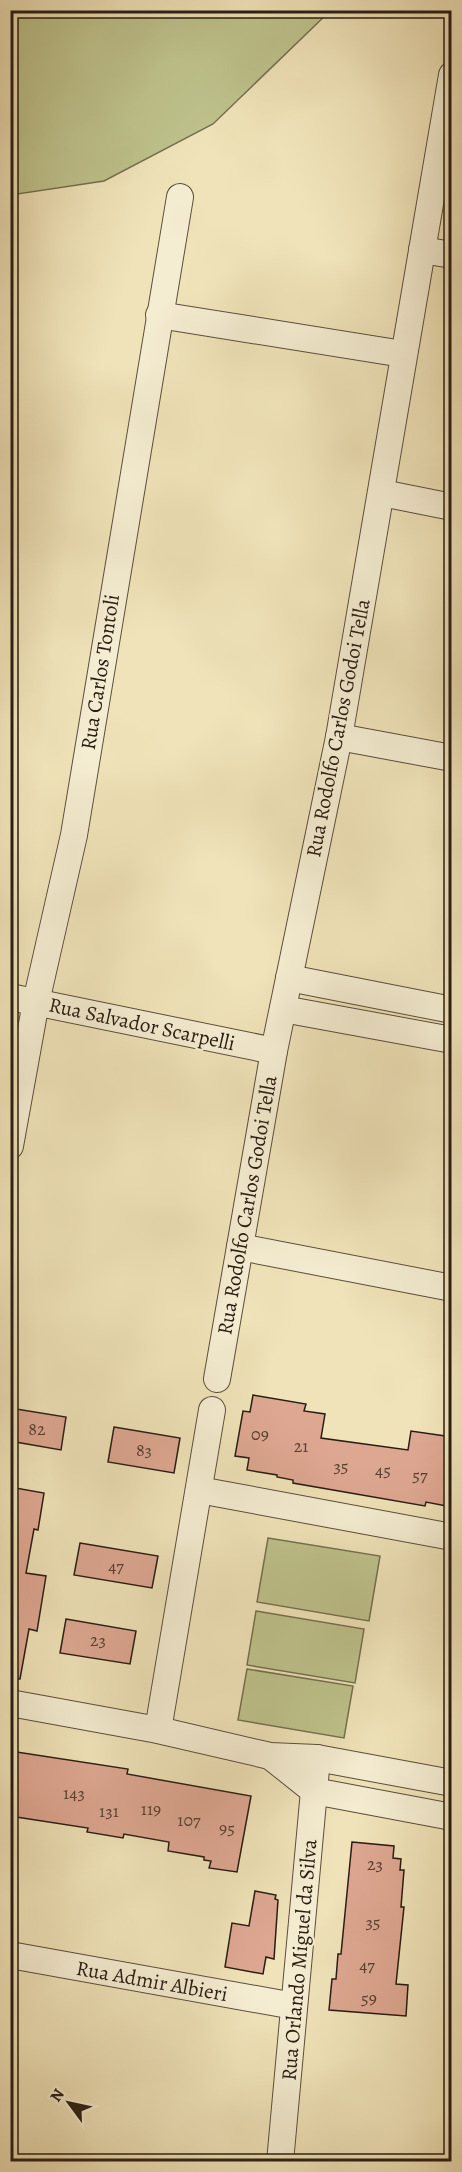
<svg xmlns="http://www.w3.org/2000/svg" width="462" height="2172" viewBox="0 0 462 2172" font-family="Alegreya,serif">
	<rect width="100%" height="100%" fill="#f0e3b9"/>
	<filter id="stains"><feTurbulence type="fractalNoise" baseFrequency=".00333" numOctaves="4"/><feColorMatrix values="0 0 0 0 .2 0 0 0 0 .09 0 0 0 0 .02 0 0 0 .5 -.17"/></filter>
	<radialGradient id="worn" r=".72"><stop offset=".6" stop-color="#630" stop-opacity="0"/><stop offset="1" stop-color="#630" stop-opacity=".3"/></radialGradient>
	<g fill="#bec28c" stroke="#747050" stroke-width="1.5">
		<polygon points="11,10 330,10 330,11 213,124 104,181 11,195"/>
		<polygon points="268,1538 380,1556 369,1621 257,1602"/>
		<polygon points="256,1611 364,1629 355,1683 247,1665"/>
		<polygon points="247,1669 353,1686 344,1738 238,1720"/>
	</g>
	<g fill="#dea792" stroke="#291d13" stroke-width="1.5">
		<polygon points="253,1395 306,1404 304,1411 325,1414 321,1438 408,1450 411,1431 452,1437 452,1507 426,1502 425,1506 293,1483 293,1480 277,1477 277,1475 247,1470 249,1458 235,1456 243,1411 250,1412"/>
		<polygon points="10,1408 66,1417 61,1450 10,1441"/>
		<polygon points="114,1427 180,1438 174,1473 108,1462"/>
		<polygon points="10,1487 44,1493 38,1530 34,1529 26,1573 46,1576 37,1631 29,1629 20,1679 10,1678"/>
		<polygon points="80,1543 158,1556 152,1588 74,1575"/>
		<polygon points="66,1619 136,1631 130,1664 60,1653"/>
		<polygon points="10,1751 128,1769 127,1774 251,1796 237,1872 209,1868 211,1861 204,1860 204,1857 168,1851 169,1842 124,1834 123,1838 87,1832 88,1828 10,1816"/>
		<polygon points="352,1842 394,1846 393,1858 401,1859 400,1870 404,1870 401,1907 404,1907 396,1984 408,1985 406,2016 329,2010 332,1979 336,1979 338,1954 341,1954"/>
		<polygon points="255,1891 276,1895 275,1899 278,1900 274,1959 266,1957 263,1974 225,1967 232,1923 249,1926"/>
	</g>
	<g fill="none" stroke-linecap="round" stroke-linejoin="round">
		<g stroke="#5b4e3c" stroke-width="28">
			<g id="street">
				<polyline points="422,250 452,255"/>
				<polyline points="159,315 403,354"/>
				<polyline points="382,493 452,507"/>
				<polyline points="339,737 452,758"/>
				<polyline points="289,978 452,1010"/>
				<polyline points="10,997 274,1051"/>
				<polyline points="283,1009 452,1040"/>
				<polyline points="10,1146 36,1002 74,835 180,197"/>
				<polyline points="240,1247 452,1288"/>
				<polyline points="217,1379 274,1051 339,737 452,75"/>
				<polyline points="199,1490 452,1537"/>
				<polyline points="10,1703 158,1730 270,1756 317,1758 452,1783"/>
				<polyline points="158,1730 212,1410"/>
				<polyline points="270,1756 314,1791 452,1817"/>
				<polyline points="10,1955 294,2006"/>
				<polyline points="280,2162 317,1758"/>
			</g>
		</g>
		<use href="#street" stroke="#f5edd2" stroke-width="26"/>
	</g>
	<g text-anchor="middle" dominant-baseline="central" stroke-width="4.5" stroke-linejoin="round" paint-order="stroke">
		<g font-size="18" fill="#564033">
			<text x="37" y="1429">82</text>
			<text x="260" y="1434">09</text>
			<text x="301" y="1446">21</text>
			<text x="144" y="1450">83</text>
			<text x="341" y="1466">35</text>
			<text x="383" y="1470">45</text>
			<text x="420" y="1475">57</text>
			<text x="116" y="1566">47</text>
			<text x="98" y="1640">23</text>
			<text x="74" y="1793">143</text>
			<text x="151" y="1809">119</text>
			<text x="109" y="1811">131</text>
			<text x="189" y="1820">107</text>
			<text x="227" y="1828">95</text>
			<text x="375" y="1864">23</text>
			<text x="373" y="1922">35</text>
			<text x="367" y="1965">47</text>
			<text x="369" y="1998">59</text>
		</g>
		<g font-size="21" fill="#291d13" stroke="#f5edd2">
			<text transform="translate(100 672) rotate(-81)">Rua Carlos Tontoli</text>
			<text transform="translate(338 728) rotate(-79)">Rua Rodolfo Carlos Godoi Tella</text>
			<text transform="translate(142 1024) rotate(12)">Rua Salvador Scarpelli</text>
			<text transform="translate(247 1205) rotate(-80)">Rua Rodolfo Carlos Godoi Tella</text>
			<text transform="translate(299 1960) rotate(-85)">Rua Orlando Miguel da Silva</text>
			<text transform="translate(152 1981) rotate(10)">Rua Admir Albieri</text>
		</g>
	</g>
	<rect width="462" height="2172" fill="none" stroke="#f0e3b9" stroke-width="36"/>
	<rect x="12" y="12" width="438" height="2148" fill="none" stroke="#291d13" stroke-width="3"/>
	<rect x="18" y="18" width="426" height="2136" fill="none" stroke="#291d13" stroke-width="1.5"/>
	<g transform="translate(69 2103) rotate(303)" stroke="#f5edd2" stroke-width="4.5" paint-order="stroke">
	<path d="M0-4.5L10 22L0 15L-10 22Z" fill="#291d13"/>
	<text y="-9" font-size="16" font-weight="bold" text-anchor="middle" fill="#291d13">N</text>
	</g>
	<rect width="100%" height="100%" filter="url(#stains)"/>
	<rect width="100%" height="100%" fill="url(#worn)"/>
</svg>
